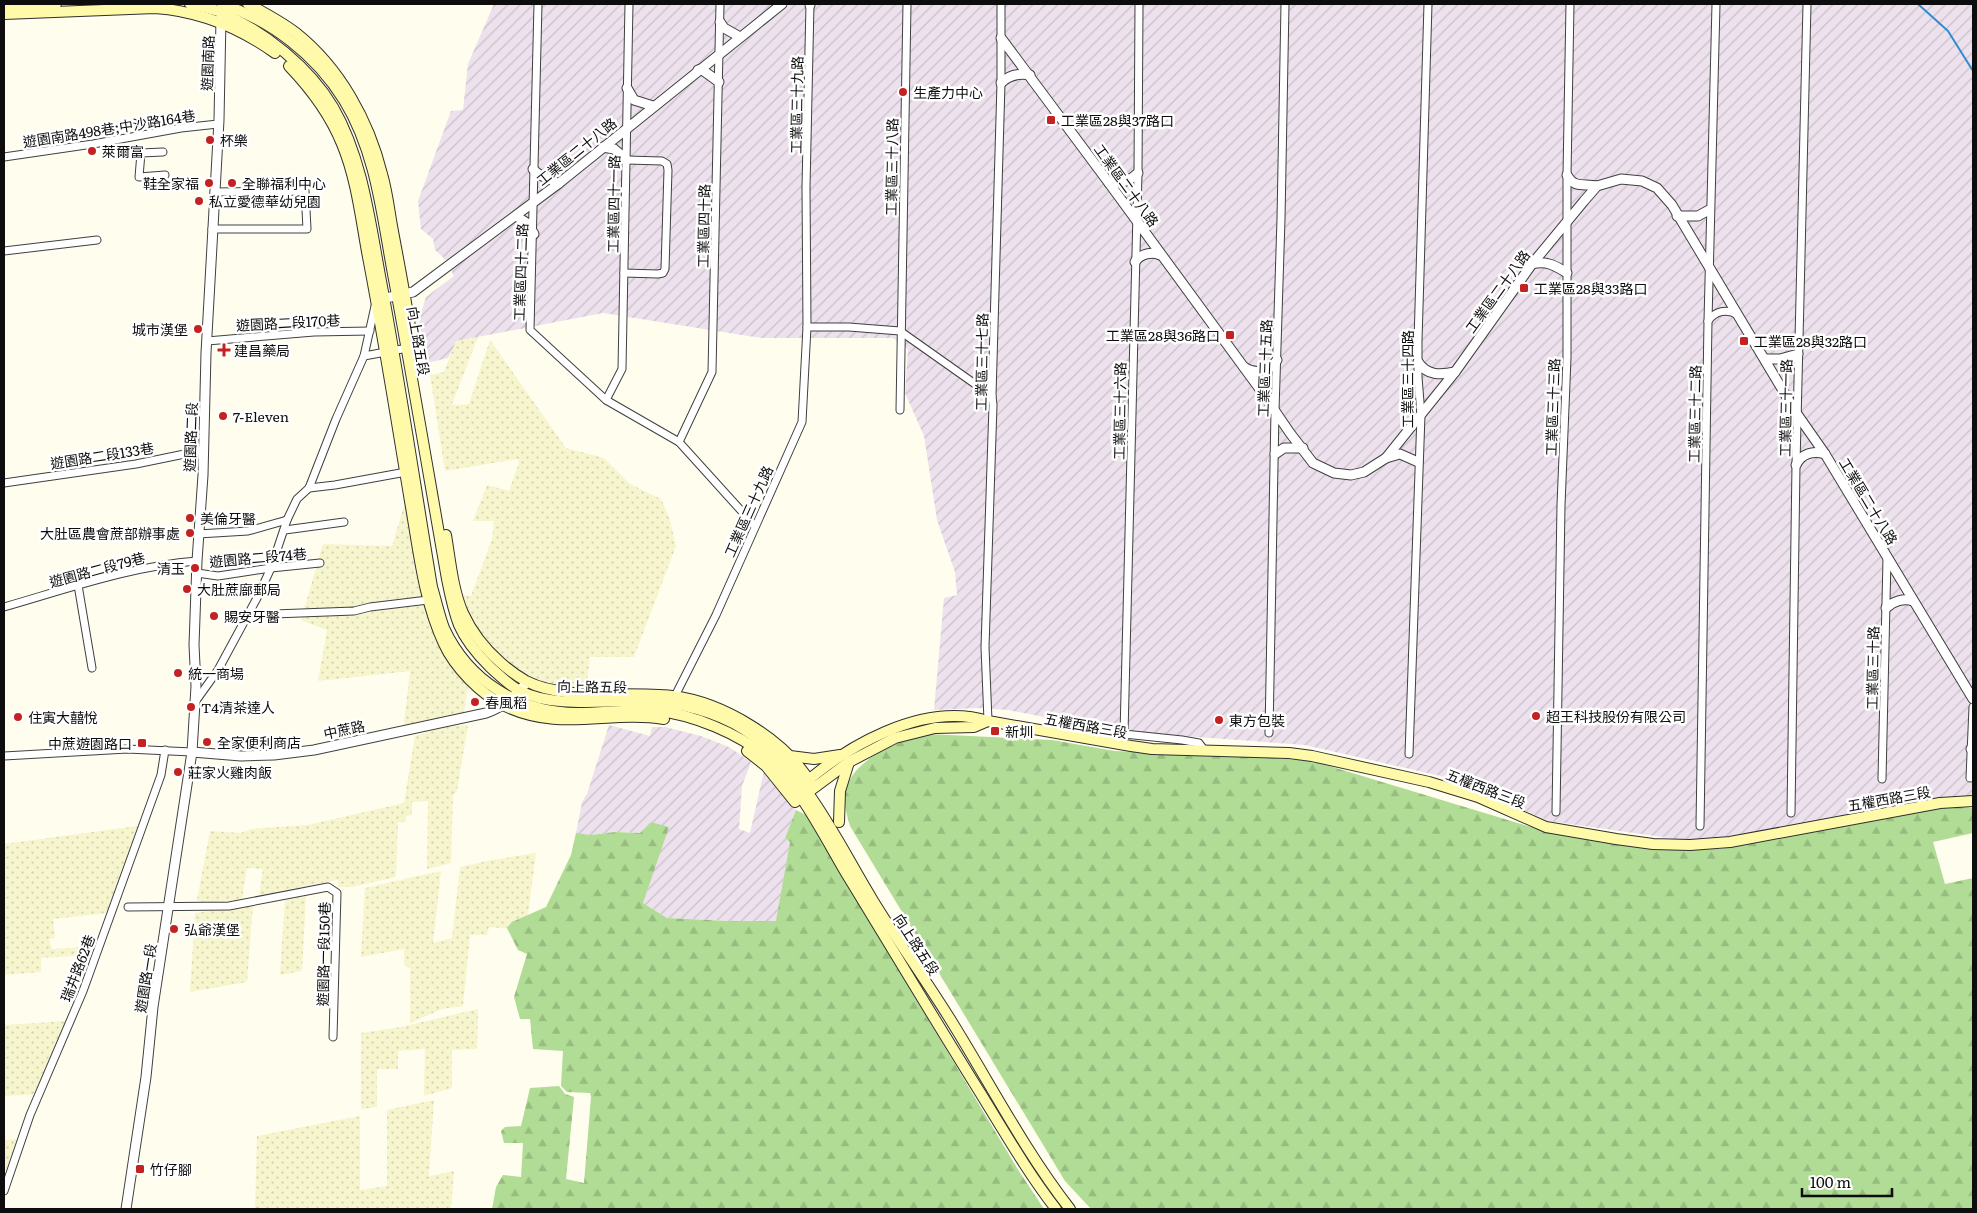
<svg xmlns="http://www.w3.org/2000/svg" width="1977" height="1213" viewBox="0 0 1977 1213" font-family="Literata,'Noto Sans TC',serif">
	<defs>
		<pattern id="industrial-furrows" width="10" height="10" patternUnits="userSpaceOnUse" patternTransform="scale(1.25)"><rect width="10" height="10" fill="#ece1ec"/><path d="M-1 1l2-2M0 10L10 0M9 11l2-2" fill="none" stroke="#c9c0c9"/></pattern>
		<pattern id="farmland-dots" width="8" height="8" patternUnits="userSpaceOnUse" patternTransform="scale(1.25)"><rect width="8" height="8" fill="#f6f5cd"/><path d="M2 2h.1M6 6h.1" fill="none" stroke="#d2d1af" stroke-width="1.8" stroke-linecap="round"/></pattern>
		<pattern id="forest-firs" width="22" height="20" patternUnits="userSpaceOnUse" patternTransform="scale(1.25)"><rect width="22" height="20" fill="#b1dc95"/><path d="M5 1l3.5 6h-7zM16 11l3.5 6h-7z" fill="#97bc7f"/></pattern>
	</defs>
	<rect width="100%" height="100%" fill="#fffdee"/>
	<g fill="url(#industrial-furrows)">
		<polygon points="494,4 1973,4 1973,800 1943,799 1723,837 1690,841 1549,821 1445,777 1305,745 1115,731 1008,710 979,708 934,710 944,598 957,595 955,572 937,520 924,436 905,393 908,349 893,338 761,338 603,313 457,341 448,358 427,363 419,320 426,297 454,276 446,260 435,250 433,239 421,229 418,201 451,111 463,110 468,64"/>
		<polygon points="609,725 650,736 652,727 665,727 701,736 729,747 751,762 742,786 739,829 750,833 764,771 778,786 796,810 785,838 790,842 777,921 728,921 667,918 643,903 668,826 640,833 615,832 591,835 576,833 582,802 587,794"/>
	</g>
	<g fill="url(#farmland-dots)">
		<polygon points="478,337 452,404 458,405 469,404 490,340 566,448 604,458 630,484 661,499 669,517 676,546 634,657 590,657 586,690 552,684 529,677 491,648 472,622 462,595 471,596 492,539 494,521 473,521 487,485 509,491 519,463 518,459 445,471 430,375 444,372 456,341"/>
		<polygon points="405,503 420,584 468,684 464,715 408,728 404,723 410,671 318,681 327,630 301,620 323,544 392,546"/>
		<polygon points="468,725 457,791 453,796 451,863 427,869 428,801 412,802 412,815 406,816 406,822 398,822 396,877 351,887 338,887 338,880 259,895 263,869 247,868 242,899 206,904 197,900 210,831 241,833 251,829 308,825 404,803 415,736 445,727"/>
		<polygon points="145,825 107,913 53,919 55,938 49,939 52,949 87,947 88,955 41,958 41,972 4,975 4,844"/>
		<polygon points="536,853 526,930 489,927 487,935 470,935 463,1006 442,1009 410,1023 410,968 404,965 404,949 361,957 365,888 441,871 433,943 452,938 460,867 492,860"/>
		<polygon points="306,896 302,971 280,975 285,900"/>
		<polygon points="253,905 247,982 190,992 195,913"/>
		<polygon points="478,1009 477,1049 452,1050 452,1088 424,1096 425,1049 398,1051 398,1069 377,1069 377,1107 361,1109 361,1033 401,1027"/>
		<polygon points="67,1021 39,1094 4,1096 4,1025"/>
		<polygon points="434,1100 429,1176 454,1171 451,1209 255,1209 257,1136 360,1116 360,1190 387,1186 387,1110"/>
		<polygon points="17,1139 4,1176 4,1140"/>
	</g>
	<g fill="url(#forest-firs)">
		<path d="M927,734L1052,740L1115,751L1278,758L1316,762L1538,829L1612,844L1688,849H1720L1941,805L1973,808V833L1933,842L1945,884L1973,878V1209H1091L1065,1181L850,826C847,816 844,806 845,795C849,760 898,741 927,734Z"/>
		<polygon points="796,810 806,815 1017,1168 1044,1209 492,1209 496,1187 503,1175 521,1177 523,1143 504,1143 501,1131 505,1127 521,1126 530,1088 559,1086 565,1094 574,1097 566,1179 584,1183 591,1097 590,1093 567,1092 561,1086 563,1051 533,1049 530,1019 520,1019 514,997 527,954 518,950 507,928 512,922 546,907 571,855 576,833 591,835 615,832 640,833 651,822 669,827 643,903 667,918 728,921 776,921 790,842 785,838"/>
	</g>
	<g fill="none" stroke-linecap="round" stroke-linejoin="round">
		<polyline stroke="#358bd2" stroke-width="2" points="1918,4 1948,31 1973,71"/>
		<g stroke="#404040" stroke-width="9">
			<g id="minor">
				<polyline points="538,4 530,330 606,400 679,442 755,526"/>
				<polyline points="810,4 806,187 807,327 849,327 900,331"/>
				<polyline points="1139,4 1138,173 1124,734 1182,740 1199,743 1205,751"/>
				<polyline points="163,152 141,153 139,177 165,175"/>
				<polyline points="4,157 93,144 181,128 218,124"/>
				<polyline points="212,229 307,229 305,191 214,192"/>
				<polyline points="4,251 97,240"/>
				<polyline points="624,273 658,274 663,273 665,269 668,170 667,164 662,161 627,160"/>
				<path d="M1708,321C1715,311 1727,308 1738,315"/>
				<polyline points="900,331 992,396"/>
				<polyline points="207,341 314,332 370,331"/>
				<polyline points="364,356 413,347"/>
				<polyline points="606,400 622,369 629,4"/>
				<polyline points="900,410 907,4"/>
				<polyline points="679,442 712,372 720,4"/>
				<polyline points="4,483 136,464 204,450"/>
				<polyline points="309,488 335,485 406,472"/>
				<polyline points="285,530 344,522"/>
				<polyline points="198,534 248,531 287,520"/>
				<polyline points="197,573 218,576 271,568 320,563"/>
				<polyline points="78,585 92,668"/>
				<path d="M4,607C67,589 131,566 197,561"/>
				<polyline points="247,615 354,611 370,607 428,600"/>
				<polyline points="675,696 716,615 802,422 807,327"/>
				<polyline points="195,702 218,670 257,598 271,568 287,520 297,499 309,488 336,419 364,356 375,306"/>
				<polyline points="988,721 985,647 993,405 992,396 1001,83 1001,4"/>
				<polyline points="1269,733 1275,411 1281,219 1285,4"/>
				<polyline points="1409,754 1421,415 1418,377 1418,341 1428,4"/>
				<polyline points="4,756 127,749 192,752"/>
				<polyline points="1970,778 1973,707"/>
				<polyline points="1882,779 1887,558"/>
				<polyline points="1556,812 1561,505 1567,358 1567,175 1570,4"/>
				<polyline points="1791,813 1796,465 1807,4"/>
				<polyline points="1700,826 1708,321 1716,4"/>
				<polyline points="128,907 229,906 328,887 337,893 333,1037"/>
				<polyline points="4,1191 30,1115 83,991 161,775 165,750"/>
			</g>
		</g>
		<g stroke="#404040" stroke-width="11">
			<g id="tertiary">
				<polyline points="810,4 810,5"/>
				<polyline points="720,22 724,28 740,37"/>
				<polyline points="1001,38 1109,183 1262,392 1290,433 1313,463 1334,473 1351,475 1364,472 1386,458 1455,372 1532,264 1584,201 1597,186 1621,179 1642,181 1657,188 1672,205 1797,414 1825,454 1973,699"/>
				<polyline points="698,70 701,69 719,82"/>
				<path d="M1001,83C1009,75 1019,73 1030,75"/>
				<polyline points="627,88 634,100 653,106"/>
				<polyline points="603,147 614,149 627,160"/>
				<path d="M533,169C540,178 550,177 558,184"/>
				<path d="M1567,175C1574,189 1585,183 1597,186"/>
				<path d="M1109,183C1120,185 1131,180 1138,173"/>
				<polyline points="516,216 527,223 534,234"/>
				<polyline points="1677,216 1698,216 1709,210"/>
				<path d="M1135,262C1140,254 1152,251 1160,255"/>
				<path d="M1532,264C1546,260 1556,266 1567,273"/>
				<polyline points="377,300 413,292 558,184 782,4"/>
				<polyline points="1766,359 1780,359 1798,354"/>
				<path d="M1418,362C1427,376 1441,375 1455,372"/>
				<path d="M1244,367C1256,375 1269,372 1277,360"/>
				<polyline points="1275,454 1284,448 1303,448"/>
				<polyline points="1386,458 1400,454 1418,462"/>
				<path d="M1796,465C1801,454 1813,450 1825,454"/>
				<path d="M1886,608C1893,601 1904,598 1913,601"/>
				<polyline points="1971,749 1973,747"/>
				<path d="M192,752L241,756L274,755L314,750L486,713C503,707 516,696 527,682"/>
				<polyline points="126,1209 146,1077 153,1007 192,752 196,686 194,645 197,561 203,475 206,353 219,120 221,18"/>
			</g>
		</g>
		<g stroke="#2f2f2f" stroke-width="12">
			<g id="secondary">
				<path d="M190,4C200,7 213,8 222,13C265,32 309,67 333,107C363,159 370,223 381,281C400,383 415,485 432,587C436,600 439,615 444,628C468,680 519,713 577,713C604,713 630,709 657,711C692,714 740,734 766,757C800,785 826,840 849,878C893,950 936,1022 981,1094C1005,1133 1028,1173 1056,1209"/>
				<path d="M222,4C272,21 316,55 344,100C376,152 382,215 393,274C412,375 429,477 447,579C450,594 453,610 459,625C466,641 478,655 490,667C499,675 510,686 520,691C557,710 616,698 658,702C692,705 728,716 755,737C809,778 838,843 872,899C897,940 925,979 950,1019C990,1083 1024,1150 1070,1209"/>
				<path d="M248,4C265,13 282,22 296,33C340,68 369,121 382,174C387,191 389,209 392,226C399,263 406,301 412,338"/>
				<polyline points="4,6 56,4"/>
				<path d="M4,14L155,8C199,11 240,28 275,53"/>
				<path d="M289,66C311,89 330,114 342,144C357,180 361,220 368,257C384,340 397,424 411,507C419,553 424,601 444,644C455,668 480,693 503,705C559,733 609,710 664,719"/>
				<path d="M446,535C450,559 453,591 463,613C472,633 485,649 501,663C509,670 517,676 526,681C564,701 629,691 672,696C723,702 786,740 812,785"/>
				<polyline points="747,751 766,766 795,802 849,762 895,738 935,728 974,727 988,721"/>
				<polyline points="790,756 814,759 840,755"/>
				<path d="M797,790C844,747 922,701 988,721L1131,746L1152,749L1289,753L1312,756L1429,782L1478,797L1546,827L1616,839L1653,844L1690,845L1730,842L1940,803L1973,801"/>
				<polyline points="839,822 840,791 849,762"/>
			</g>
		</g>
		<use href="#minor" stroke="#fff" stroke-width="7"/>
		<use href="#tertiary" stroke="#fff" stroke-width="9"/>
		<use href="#secondary" stroke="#fffaa9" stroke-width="10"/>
	</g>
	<g fill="#c22221" stroke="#fff" stroke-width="2">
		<circle cx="903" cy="92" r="5"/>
		<rect x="1046" y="115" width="10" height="10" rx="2.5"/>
		<circle cx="210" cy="140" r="5"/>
		<circle cx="92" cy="151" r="5"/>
		<circle cx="209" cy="183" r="5"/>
		<circle cx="232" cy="183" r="5"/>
		<circle cx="199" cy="201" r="5"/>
		<rect x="1519" y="283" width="10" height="10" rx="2.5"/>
		<circle cx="198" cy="329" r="5"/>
		<rect x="1225" y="330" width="10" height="10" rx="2.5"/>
		<rect x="1739" y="336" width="10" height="10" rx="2.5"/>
		<path d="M221.5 342.5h5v5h5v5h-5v5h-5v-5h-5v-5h5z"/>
		<circle cx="223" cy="416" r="5"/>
		<circle cx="190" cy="518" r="5"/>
		<circle cx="190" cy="533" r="5"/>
		<circle cx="195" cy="568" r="5"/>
		<circle cx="187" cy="589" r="5"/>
		<circle cx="214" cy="616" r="5"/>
		<circle cx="178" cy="673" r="5"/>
		<circle cx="475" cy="702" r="5"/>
		<circle cx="191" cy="707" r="5"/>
		<circle cx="1536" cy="716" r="5"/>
		<circle cx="18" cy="717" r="5"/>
		<circle cx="1219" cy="720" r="5"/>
		<rect x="990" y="726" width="10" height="10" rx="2.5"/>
		<circle cx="207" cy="742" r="5"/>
		<rect x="137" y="738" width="10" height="10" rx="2.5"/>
		<circle cx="178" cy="772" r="5"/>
		<circle cx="174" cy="929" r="5"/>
		<rect x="135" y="1164" width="10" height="10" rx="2.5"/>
	</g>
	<g text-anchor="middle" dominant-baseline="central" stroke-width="5" stroke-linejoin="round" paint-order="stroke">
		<g font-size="14" fill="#0d0d0d" stroke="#fff">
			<text transform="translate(207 63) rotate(-88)">遊園南路</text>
			<text transform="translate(796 105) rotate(-89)">工業區三十九路</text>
			<text transform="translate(109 128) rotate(-9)">遊園南路498巷;中沙路164巷</text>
			<text transform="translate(576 151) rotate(-39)">工業區二十八路</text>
			<text transform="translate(891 167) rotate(-89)">工業區三十八路</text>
			<text transform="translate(1127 185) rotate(54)">工業區二十八路</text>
			<text transform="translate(613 204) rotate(-89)">工業區四十一路</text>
			<text transform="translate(703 226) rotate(-89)">工業區四十路</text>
			<text transform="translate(520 272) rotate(-88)">工業區四十二路</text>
			<text transform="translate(1497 291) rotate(-54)">工業區二十八路</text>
			<text transform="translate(288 322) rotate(-3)">遊園路二段170巷</text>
			<text transform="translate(419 341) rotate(80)">向上路五段</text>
			<text transform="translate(981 362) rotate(-89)">工業區三十七路</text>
			<text transform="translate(1264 368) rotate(-88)">工業區三十五路</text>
			<text transform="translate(1407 379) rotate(-90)">工業區三十四路</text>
			<text transform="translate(1552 407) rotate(-88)">工業區三十三路</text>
			<text transform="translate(1785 408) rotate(-89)">工業區三十一路</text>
			<text transform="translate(1119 411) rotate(-89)">工業區三十六路</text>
			<text transform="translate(1694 414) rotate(-89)">工業區三十二路</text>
			<text transform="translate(190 437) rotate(-88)">遊園路二段</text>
			<text transform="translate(102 455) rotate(-9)">遊園路二段133巷</text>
			<text transform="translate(1869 501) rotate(59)">工業區二十八路</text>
			<text transform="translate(748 511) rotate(-66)">工業區三十九路</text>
			<text transform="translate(258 557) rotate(-5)">遊園路二段74巷</text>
			<text transform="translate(97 569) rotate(-15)">遊園路二段79巷</text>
			<text transform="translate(1872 668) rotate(-89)">工業區三十路</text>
			<text transform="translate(592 686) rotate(1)">向上路五段</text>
			<text transform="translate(1086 725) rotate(10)">五權西路三段</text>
			<text transform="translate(344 729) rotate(-12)">中蔗路</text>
			<text transform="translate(1486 788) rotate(21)">五權西路三段</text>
			<text transform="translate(1889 798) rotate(-10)">五權西路三段</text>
			<text transform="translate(917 944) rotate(57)">向上路五段</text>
			<text transform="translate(323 954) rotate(-89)">遊園路一段150巷</text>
			<text transform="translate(77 968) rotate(-69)">瑞井路62巷</text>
			<text transform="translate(145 978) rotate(-81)">遊園路一段</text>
		</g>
		<g font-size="14" fill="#0d0d0d" stroke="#fff" text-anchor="start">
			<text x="913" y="92">生產力中心</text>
			<text x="1061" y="120">工業區28與37路口</text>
			<text x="220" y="140">杯樂</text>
			<text x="102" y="151">萊爾富</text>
			<text x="199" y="183" text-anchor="end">鞋全家福</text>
			<text x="242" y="183">全聯福利中心</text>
			<text x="209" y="201">私立愛德華幼兒園</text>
			<text x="1534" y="288">工業區28與33路口</text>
			<text x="188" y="329" text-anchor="end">城市漢堡</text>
			<text x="1220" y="335" text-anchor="end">工業區28與36路口</text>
			<text x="1754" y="341">工業區28與32路口</text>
			<text x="234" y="350">建昌藥局</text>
			<text x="233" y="416">7-Eleven</text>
			<text x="200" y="518">美倫牙醫</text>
			<text x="180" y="533" text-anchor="end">大肚區農會蔗部辦事處</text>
			<text x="185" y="568" text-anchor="end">清玉</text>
			<text x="197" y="589">大肚蔗廍郵局</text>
			<text x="224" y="616">賜安牙醫</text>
			<text x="188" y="673">統一商場</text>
			<text x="485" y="702">春風稻</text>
			<text x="201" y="707">T4清茶達人</text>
			<text x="1546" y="716">超王科技股份有限公司</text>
			<text x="28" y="717">住寅大囍悅</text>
			<text x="1229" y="720">東方包裝</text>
			<text x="1005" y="731">新圳</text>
			<text x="217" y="742">全家便利商店</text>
			<text x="132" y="743" text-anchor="end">中蔗遊園路口</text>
			<text x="188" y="772">莊家火雞肉飯</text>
			<text x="184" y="929">弘爺漢堡</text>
			<text x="150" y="1169">竹仔腳</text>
		</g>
	</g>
	<rect width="1977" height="1213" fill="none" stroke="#0d0d0d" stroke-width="10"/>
	<path d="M1802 1188v8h90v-8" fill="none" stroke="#0d0d0d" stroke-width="2.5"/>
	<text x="1810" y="1188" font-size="15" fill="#0d0d0d" stroke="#ffffff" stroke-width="4" paint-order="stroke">100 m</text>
</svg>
